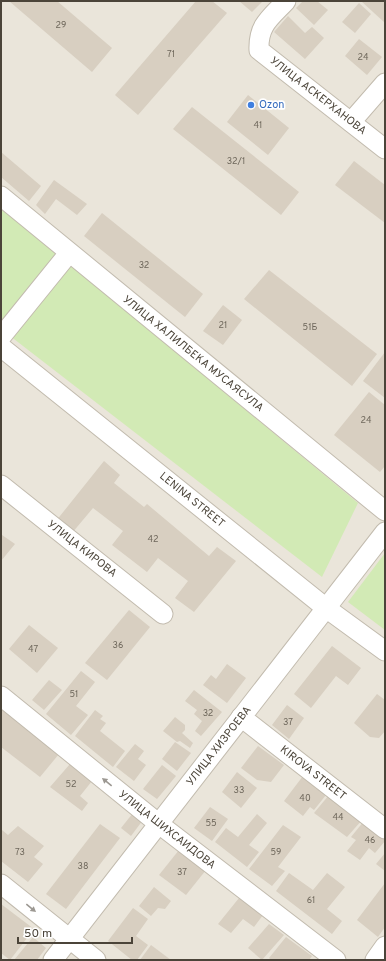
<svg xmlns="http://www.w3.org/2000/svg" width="386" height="961" viewBox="0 0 386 961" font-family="Overpass,sans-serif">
	<rect width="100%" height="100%" fill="#f6f3ec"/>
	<rect fill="#eae5da" x="1" y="1" width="384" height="959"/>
	<g fill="#d2eab5">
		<polygon points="1,207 358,503 322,577 1,329"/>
		<polygon points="385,553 385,630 348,602"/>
	</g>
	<g fill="#d8cfc1">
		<polygon points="9,1 57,1 112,48 92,72"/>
		<polygon points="196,1 212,1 227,13 138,115 115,95"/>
		<polygon points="239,1 263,1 252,12"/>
		<polygon points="303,1 317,1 328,10 314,25 296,8"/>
		<polygon points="361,1 382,1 385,3 385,23"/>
		<polygon points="359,3 371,14 355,33 342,22"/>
		<polygon points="288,16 305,33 312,27 324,38 305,59 274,32"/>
		<polygon points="359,39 382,57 367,75 345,56"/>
		<polygon points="248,95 289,128 268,155 227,122"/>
		<polygon points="192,107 299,192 281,215 173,129"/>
		<polygon points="1,152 41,186 29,201 1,177"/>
		<polygon points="354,161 385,185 385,223 335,185"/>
		<polygon points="54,180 87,204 77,215 56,199 45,214 36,205"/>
		<polygon points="102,213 203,294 185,317 84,236"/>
		<polygon points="269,270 377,354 352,386 244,299"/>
		<polygon points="223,305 242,320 223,345 203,331"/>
		<polygon points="385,352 385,398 363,381"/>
		<polygon points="369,392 385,405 385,466 380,472 334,435"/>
		<polygon points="104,461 120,475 114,483 144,507 147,504 209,556 217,547 236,561 194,612 175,598 188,581 158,558 147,572 112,545 123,531 93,508 72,533 56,521"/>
		<polygon points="2,535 15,544 1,561 1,536"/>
		<polygon points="129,610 150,627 107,680 85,663"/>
		<polygon points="29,625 58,648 37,673 9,649"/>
		<polygon points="332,646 361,668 348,685 336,676 311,708 294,694"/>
		<polygon points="227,664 246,678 227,703 203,685 211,675 216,679"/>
		<polygon points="81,671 95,682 76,706 88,715 71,735 46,714"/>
		<polygon points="49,680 62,690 44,710 32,700"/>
		<polygon points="194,690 222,712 201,736 195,731 202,721 194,714 197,710 185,701"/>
		<polygon points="377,694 385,700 385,731 379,738 370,737 354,723"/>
		<polygon points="287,705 304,718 289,739 272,725"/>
		<polygon points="1,709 59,754 40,777 1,747"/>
		<polygon points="95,710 103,716 100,719 106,723 100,731 125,751 113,767 75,736"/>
		<polygon points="175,717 185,725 185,730 182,733 193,743 190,748 180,741 177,742 163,731"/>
		<polygon points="175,742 191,753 177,771 162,759"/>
		<polygon points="135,744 144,751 138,759 146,765 134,781 116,767"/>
		<polygon points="258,746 284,765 271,782 257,780 241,768"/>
		<polygon points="70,764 92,781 80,796 88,803 82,811 50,787"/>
		<polygon points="162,765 176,776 157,799 143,789"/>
		<polygon points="237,772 257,788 241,808 222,792"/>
		<polygon points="303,776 326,795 314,810 310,807 303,816 284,801"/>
		<polygon points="329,795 362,820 347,837 314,813"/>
		<polygon points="210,807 228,819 212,841 194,828"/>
		<polygon points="133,813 143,820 131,836 121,828"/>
		<polygon points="257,814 267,823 249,845 259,852 247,867 215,842 226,828 238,837"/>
		<polygon points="364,821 385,838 385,841 375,853 369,848 360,860 347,851 356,840 351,837"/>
		<polygon points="100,824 120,838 66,909 46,894"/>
		<polygon points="283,825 301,837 278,867 285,871 272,886 249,869"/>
		<polygon points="18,826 44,846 34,857 43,864 28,882 1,861 1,830 2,830 8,835"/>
		<polygon points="179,850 206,870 186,895 159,875"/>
		<polygon points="385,853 385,871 376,864"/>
		<polygon points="289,873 313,890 327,873 345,887 327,909 342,921 332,934 276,891"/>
		<polygon points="385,883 385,927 378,937 357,920"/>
		<polygon points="154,887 171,901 165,909 158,908 151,916 139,906"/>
		<polygon points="239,898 263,915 254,927 243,919 231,933 218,924"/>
		<polygon points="1,904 34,929 10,960 1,953"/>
		<polygon points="133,908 148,919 136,936 148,945 137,960 132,960 108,941"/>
		<polygon points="269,924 284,935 262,960 248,948"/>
		<polygon points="33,937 46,948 37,960 14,960"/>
		<polygon points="286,937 312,956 309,960 271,960 269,958"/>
		<polygon points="151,945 171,960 140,960"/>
	</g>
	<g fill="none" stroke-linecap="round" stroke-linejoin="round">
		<g stroke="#c2bbae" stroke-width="21">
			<g id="minor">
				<path d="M286,1C270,18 258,25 259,50L385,149"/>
				<polyline points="351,122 385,83"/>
				<polyline points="1,196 385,511"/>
				<polyline points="1,337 69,253"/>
				<polyline points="1,347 326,608 385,651"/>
				<polyline points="1,485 163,614"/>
				<polyline points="1,696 159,824 336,960"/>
				<polyline points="241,717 385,829"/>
				<polyline points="1,884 96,960"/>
				<polyline points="53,960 385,532"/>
				<polyline points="375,960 385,946"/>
			</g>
		</g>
		<use href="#minor" stroke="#fff" stroke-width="19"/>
	</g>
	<defs><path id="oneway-solid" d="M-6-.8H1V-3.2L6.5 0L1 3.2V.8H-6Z"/></defs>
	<g fill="#9c9892">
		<use href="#oneway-solid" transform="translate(107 782) rotate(-141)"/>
		<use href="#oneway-solid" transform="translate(31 908) rotate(39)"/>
	</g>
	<circle fill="#3f7fe0" stroke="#fff" stroke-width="1.5" cx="251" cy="105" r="4"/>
	<g text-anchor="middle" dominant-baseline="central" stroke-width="3.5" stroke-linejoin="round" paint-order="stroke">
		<g font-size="9" fill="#6e675b">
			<text x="61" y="25">29</text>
			<text x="171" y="54">71</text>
			<text x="363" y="57">24</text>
			<text x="258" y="125">41</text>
			<text x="236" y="161">32/1</text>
			<text x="144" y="265">32</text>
			<text x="223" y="325">21</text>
			<text x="310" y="327">51Б</text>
			<text x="366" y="420">24</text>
			<text x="153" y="539">42</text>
			<text x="118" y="645">36</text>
			<text x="33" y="649">47</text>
			<text x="74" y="694">51</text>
			<text x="208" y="713">32</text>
			<text x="288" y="722">37</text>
			<text x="71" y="784">52</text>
			<text x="239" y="790">33</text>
			<text x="305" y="798">40</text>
			<text x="338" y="817">44</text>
			<text x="211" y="823">55</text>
			<text x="370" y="840">46</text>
			<text x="20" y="852">73</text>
			<text x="276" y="852">59</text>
			<text x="83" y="866">38</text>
			<text x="182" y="872">37</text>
			<text x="311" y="900">61</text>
		</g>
		<g font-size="11" fill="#4b4439" stroke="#fff">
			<text transform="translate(318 96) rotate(38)">УЛИЦА АСКЕРХАНОВА</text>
			<text transform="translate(193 354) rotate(39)">УЛИЦА ХАЛИЛБЕКА МУСАЯСУЛА</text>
			<text transform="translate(192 500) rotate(39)">LENINA STREET</text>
			<text transform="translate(82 549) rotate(38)">УЛИЦА КИРОВА</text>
			<text transform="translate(219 746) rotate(-52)">УЛИЦА ХИЗРОЕВА</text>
			<text transform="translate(313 773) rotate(38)">KIROVA STREET</text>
			<text transform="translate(167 830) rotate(38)">УЛИЦА ШИХСАИДОВА</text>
		</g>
		<g font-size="11" fill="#366cbe" stroke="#fff" text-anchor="start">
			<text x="259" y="105">Ozon</text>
		</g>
	</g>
	<rect width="386" height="961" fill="none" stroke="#4b4439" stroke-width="4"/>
	<path d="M18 937v6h114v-6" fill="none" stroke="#4b4439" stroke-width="2"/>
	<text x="24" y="937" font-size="12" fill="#4b4439" stroke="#ffffff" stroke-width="3" paint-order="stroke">50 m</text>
</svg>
